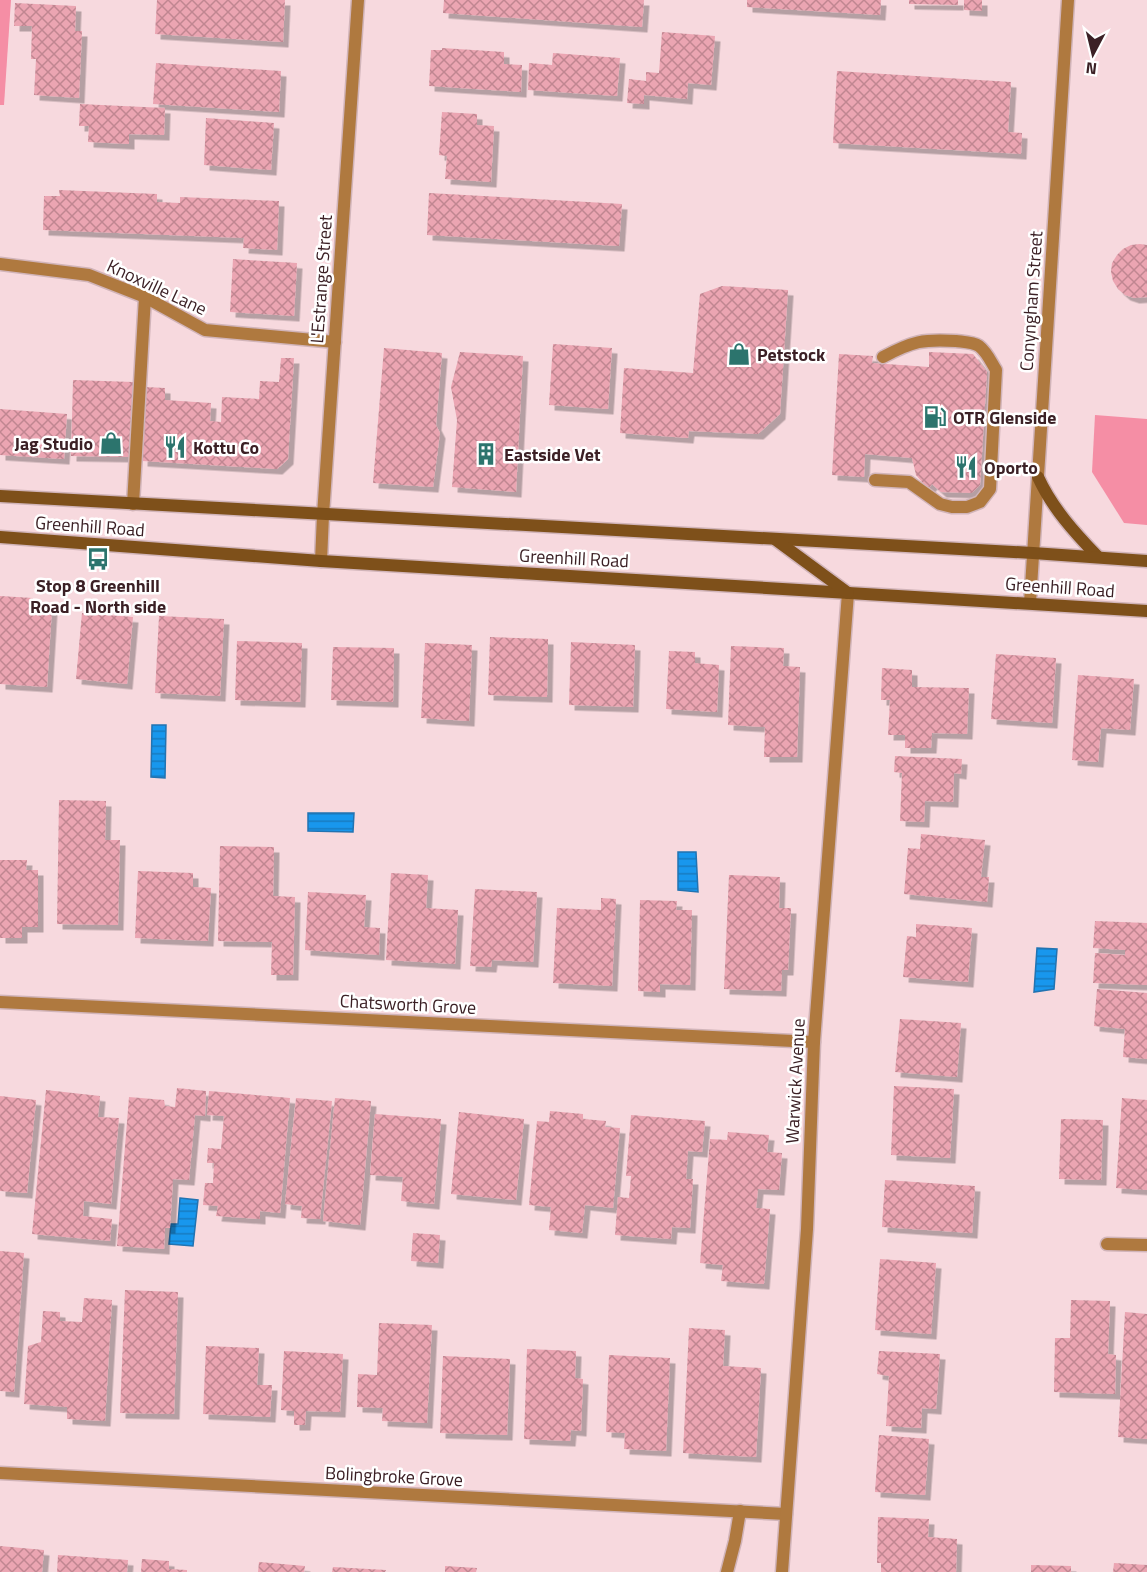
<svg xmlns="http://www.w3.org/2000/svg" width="1147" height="1572" viewBox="0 0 1147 1572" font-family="'Titillium Web',sans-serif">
	<defs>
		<pattern id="water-rules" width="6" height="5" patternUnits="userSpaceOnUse" patternTransform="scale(1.5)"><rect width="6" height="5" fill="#1897ed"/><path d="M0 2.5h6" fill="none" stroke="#177bc0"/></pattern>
		<pattern id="building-cross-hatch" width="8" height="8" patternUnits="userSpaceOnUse" patternTransform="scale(1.5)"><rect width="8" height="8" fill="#eba5b2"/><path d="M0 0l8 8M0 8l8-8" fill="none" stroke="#c08691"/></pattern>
		<filter id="shadow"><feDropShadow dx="5.5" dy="5.5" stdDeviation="0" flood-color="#0004"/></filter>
	</defs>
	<rect width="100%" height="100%" fill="#f7d9de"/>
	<g fill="#f58ea5">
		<polygon points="0,0 11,0 4,105 0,105"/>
		<polygon points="1095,415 1147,419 1147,525 1124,523 1092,472"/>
	</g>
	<g fill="url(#water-rules)" stroke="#2273b1" stroke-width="1.5">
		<polygon points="152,725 166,725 165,778 151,777"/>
		<polygon points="308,813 354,813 353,832 308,831"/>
		<polygon points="678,852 696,852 698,892 678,890"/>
		<polygon points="1037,948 1057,949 1054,989 1034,992"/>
		<polygon points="180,1198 198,1200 193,1246 169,1244 171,1224 178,1224"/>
	</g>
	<g fill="url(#building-cross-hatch)" filter="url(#shadow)">
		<polygon points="157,0 285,0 283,42 155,34"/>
		<polygon points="444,0 644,0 642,27 443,13"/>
		<polygon points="747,0 881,0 880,15 747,7"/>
		<polygon points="909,0 958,0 958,5 909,4"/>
		<polygon points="964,0 982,0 982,11 964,10"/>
		<polygon points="15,3 76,6 75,31 82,31 79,98 34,95 36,59 31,59 32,26 14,26"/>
		<polygon points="662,32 715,36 711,85 688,83 687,99 644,95 644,104 627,103 629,79 646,81 646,72 659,73"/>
		<polygon points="442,48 504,52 504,64 522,65 521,92 429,86 431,50 442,50"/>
		<polygon points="553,53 620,58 617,96 528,90 529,63 552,65"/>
		<polygon points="156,63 281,71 279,112 153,104"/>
		<polygon points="837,71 1011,82 1008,132 1022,133 1021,154 833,143"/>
		<polygon points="80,104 165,108 164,135 129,134 129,144 88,142 89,126 79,126"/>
		<polygon points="442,112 477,114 477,125 494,126 491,182 445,179 447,156 439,155"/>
		<polygon points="206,118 274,123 271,170 204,165"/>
		<polygon points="59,190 157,194 157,202 180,203 180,197 279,201 277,250 243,248 244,238 43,230 44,196 60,196"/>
		<polygon points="429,193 622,204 619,246 427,235"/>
		<polygon points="1140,244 1147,245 1147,297 1134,298 1125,295 1118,289 1113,281 1111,272 1112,263 1117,255 1123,249 1131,245"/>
		<polygon points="233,259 297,263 294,316 230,312"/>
		<polygon points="722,286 788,290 780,414 758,434 689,431 688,438 620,433 624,368 693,373 700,294"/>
		<polygon points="553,344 612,348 608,409 549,405"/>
		<polygon points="384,348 442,353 436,425 440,433 433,487 373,483"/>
		<polygon points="460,352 523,356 516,492 452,487 457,420 451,387"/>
		<polygon points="929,352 973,354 987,372 980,485 972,493 941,492 932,484 928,489 916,475 912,458 865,454 864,477 832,475 839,354 873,356 872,363 929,367"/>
		<polygon points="281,358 294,358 288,459 277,469 142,461 146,387 165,388 165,400 211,403 210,421 221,422 222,397 259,399 260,381 279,382"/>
		<polygon points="73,380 133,382 131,457 71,456"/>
		<polygon points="0,409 67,414 64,459 0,455"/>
		<polygon points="0,596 33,598 32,606 52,608 47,687 0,684"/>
		<polygon points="82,613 133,617 127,684 76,679"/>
		<polygon points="159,616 224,619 220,696 155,693"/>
		<polygon points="490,637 548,639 547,697 488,695"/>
		<polygon points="237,641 302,643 300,702 235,700"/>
		<polygon points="571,642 635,645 633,707 569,705"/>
		<polygon points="425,643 472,645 469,721 421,718"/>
		<polygon points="731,646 784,648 783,666 800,667 797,757 764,757 765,727 728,725"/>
		<polygon points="333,647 394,648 393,702 331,700"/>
		<polygon points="669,651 695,652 695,663 719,665 717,712 666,709"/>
		<polygon points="996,654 1056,658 1052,723 991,719"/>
		<polygon points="882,668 912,670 912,687 969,688 967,734 932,733 931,748 905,748 905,735 888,735 890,700 881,700"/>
		<polygon points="1078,675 1134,679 1130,730 1101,728 1098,762 1072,760"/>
		<polygon points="895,756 962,759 961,774 954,773 953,802 925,801 924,822 900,821 902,773 894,772"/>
		<polygon points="59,800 106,801 105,840 120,840 118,925 57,924"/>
		<polygon points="921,834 985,840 981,877 989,877 987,902 904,894 908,848 920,849"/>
		<polygon points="220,846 274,847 273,896 295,897 293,975 271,975 272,942 218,941"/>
		<polygon points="0,860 27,860 26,870 38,870 38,927 22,927 22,938 0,938"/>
		<polygon points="138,871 193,873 193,887 211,888 208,941 135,938"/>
		<polygon points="391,873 428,875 426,908 458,910 455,964 386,960"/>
		<polygon points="729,875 780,877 779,908 791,908 788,970 782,970 781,991 724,989"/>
		<polygon points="475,889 537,892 533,962 492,960 491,967 470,966"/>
		<polygon points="308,892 366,895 364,927 380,928 379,955 305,950"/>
		<polygon points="601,898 616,899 612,986 553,983 557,908 601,910"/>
		<polygon points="640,900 677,901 676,910 692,910 690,985 660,984 660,992 638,991"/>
		<polygon points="1095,921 1147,923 1147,985 1093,983 1095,953 1125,955 1125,950 1093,948"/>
		<polygon points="916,924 972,928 968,982 903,977 907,936 916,937"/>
		<polygon points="1097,989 1147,993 1147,1059 1123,1057 1125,1029 1094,1026"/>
		<polygon points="900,1019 961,1023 957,1077 895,1072"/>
		<polygon points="894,1086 954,1089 950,1158 891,1155"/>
		<polygon points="177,1088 206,1091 205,1116 195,1115 189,1180 173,1179 170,1228 165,1228 164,1249 117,1246 129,1097 164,1100 165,1106 175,1107"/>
		<polygon points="46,1090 100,1096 98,1117 119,1118 111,1204 84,1201 83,1216 112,1219 110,1241 32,1234"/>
		<polygon points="209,1091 290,1098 280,1213 260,1211 260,1219 216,1216 218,1206 203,1205 205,1183 213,1183 214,1163 207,1163 208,1148 221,1149 224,1116 207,1115"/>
		<polygon points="0,1096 36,1100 27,1193 0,1191"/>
		<polygon points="296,1098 332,1101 320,1219 301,1218 302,1206 285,1204"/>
		<polygon points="335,1098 371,1101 360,1225 323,1221"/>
		<polygon points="1122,1098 1147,1100 1147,1190 1116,1188"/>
		<polygon points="550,1111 583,1114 583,1119 606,1121 605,1127 620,1128 613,1208 585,1205 582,1233 549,1230 551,1207 529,1205 537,1121 549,1122"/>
		<polygon points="459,1112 524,1119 516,1200 451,1194"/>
		<polygon points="375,1114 441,1119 434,1204 401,1201 403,1177 370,1175"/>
		<polygon points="631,1115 705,1121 702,1152 688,1151 686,1179 693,1179 690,1228 672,1227 671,1239 615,1235 618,1197 629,1198 631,1176 626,1176"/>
		<polygon points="1061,1119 1103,1120 1101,1180 1059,1179"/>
		<polygon points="728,1132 769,1135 767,1152 782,1153 779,1190 758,1189 756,1208 770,1209 764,1284 721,1281 723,1265 700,1263 710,1139 727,1140"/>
		<polygon points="885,1180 975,1186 972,1233 882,1227"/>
		<polygon points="413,1233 440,1235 438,1263 411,1261"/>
		<polygon points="0,1251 24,1253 14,1392 0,1391"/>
		<polygon points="880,1259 936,1263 931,1334 875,1330"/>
		<polygon points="125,1290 178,1292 174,1414 120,1413"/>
		<polygon points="84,1298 112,1300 105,1421 67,1419 67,1407 24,1404 28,1346 41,1342 43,1311 60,1312 60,1321 82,1322"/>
		<polygon points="1071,1300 1110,1301 1108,1354 1116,1355 1115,1394 1054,1392 1055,1338 1070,1338"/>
		<polygon points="1125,1312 1147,1314 1147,1439 1118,1437"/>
		<polygon points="379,1323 432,1325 427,1423 382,1421 383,1408 357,1407 358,1374 377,1375"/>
		<polygon points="689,1328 725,1330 723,1366 761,1368 756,1457 683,1453"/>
		<polygon points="206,1346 259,1348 257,1385 272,1385 270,1417 203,1414"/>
		<polygon points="527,1349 576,1351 575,1378 583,1379 581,1431 571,1430 570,1441 524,1439"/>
		<polygon points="284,1351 343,1354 340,1412 306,1411 305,1425 294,1425 294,1411 281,1410"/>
		<polygon points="879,1351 940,1354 936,1409 922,1408 921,1428 886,1426 889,1376 877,1374"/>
		<polygon points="609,1355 670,1358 666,1451 624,1449 625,1433 606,1432"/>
		<polygon points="443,1356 510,1359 507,1435 440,1433"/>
		<polygon points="879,1435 929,1439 925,1495 875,1492"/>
		<polygon points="878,1517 929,1519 928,1537 957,1539 956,1572 881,1572 881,1563 877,1563"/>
		<polygon points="0,1546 44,1550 42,1572 0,1572"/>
		<polygon points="58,1555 128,1560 127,1572 57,1572"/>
		<polygon points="142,1559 169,1561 169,1569 187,1570 187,1572 141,1572"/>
		<polygon points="259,1562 305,1566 304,1572 258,1572"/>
		<polygon points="1114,1563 1147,1565 1147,1572 1113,1572"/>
		<polygon points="1031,1565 1071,1566 1071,1572 1031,1572"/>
		<polygon points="445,1566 477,1568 476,1572 445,1572"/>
		<polygon points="333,1567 386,1570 385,1572 332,1572"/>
	</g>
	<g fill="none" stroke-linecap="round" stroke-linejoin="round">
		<g stroke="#d1b4b9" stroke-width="15">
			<g id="service">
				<polyline points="0,264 89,275 145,297 205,330 335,342"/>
				<path d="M875,480L909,482L940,504L952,507H967L980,502L990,489L996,370C991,362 987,352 979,346C973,342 964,342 956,341C923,339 913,341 883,357"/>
				<polyline points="133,504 145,297"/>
			</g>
		</g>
		<g stroke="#d1b4b9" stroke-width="15">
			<g id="minor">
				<polyline points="321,561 323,515 358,0"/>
				<polyline points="0,1002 814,1042"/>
				<polyline points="1107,1244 1147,1245"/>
				<polyline points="0,1473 786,1514"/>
				<polyline points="727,1572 735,1541 740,1511"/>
				<polyline points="782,1572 807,1229 814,1042 848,593"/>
			</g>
		</g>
		<g stroke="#d1b4b9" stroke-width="15">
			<polyline id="tertiary" points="1030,603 1068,0"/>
		</g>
		<g stroke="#d1b4b9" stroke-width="15">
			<g id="secondary">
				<path d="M1038,477C1052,508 1075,533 1098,557"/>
				<polyline points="0,496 1033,553 1147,561"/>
				<polyline points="0,537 321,561 1147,611"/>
				<polyline points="776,540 848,593"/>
			</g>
		</g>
		<use href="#service" stroke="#af793f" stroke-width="12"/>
		<use href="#minor" stroke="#af793f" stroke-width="12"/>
		<use href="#tertiary" stroke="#af793f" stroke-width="12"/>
		<use href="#secondary" stroke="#7e501a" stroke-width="12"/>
	</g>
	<defs>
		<g id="shop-bare" transform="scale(1.8)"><path d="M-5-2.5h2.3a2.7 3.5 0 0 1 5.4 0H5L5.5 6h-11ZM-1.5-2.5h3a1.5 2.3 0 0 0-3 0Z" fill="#2c746d" stroke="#fff" stroke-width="2.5" paint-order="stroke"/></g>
		<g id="fuel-bare" transform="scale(1.8)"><path d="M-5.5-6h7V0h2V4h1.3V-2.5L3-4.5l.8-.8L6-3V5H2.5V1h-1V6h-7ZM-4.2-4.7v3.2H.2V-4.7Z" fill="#2c746d" stroke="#fff" stroke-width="2.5" paint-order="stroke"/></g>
		<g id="restaurant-bare" transform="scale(1.8)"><path d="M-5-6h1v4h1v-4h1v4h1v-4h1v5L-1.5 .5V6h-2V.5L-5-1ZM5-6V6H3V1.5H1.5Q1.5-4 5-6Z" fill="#2c746d" stroke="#fff" stroke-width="2.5" paint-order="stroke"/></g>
		<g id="building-bare" transform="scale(1.8)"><path d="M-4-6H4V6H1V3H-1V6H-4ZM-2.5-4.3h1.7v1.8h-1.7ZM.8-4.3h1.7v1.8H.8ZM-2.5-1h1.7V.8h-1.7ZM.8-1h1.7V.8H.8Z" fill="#2c746d" stroke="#fff" stroke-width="2.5" paint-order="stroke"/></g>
		<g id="bus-bare" transform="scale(1.8)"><path d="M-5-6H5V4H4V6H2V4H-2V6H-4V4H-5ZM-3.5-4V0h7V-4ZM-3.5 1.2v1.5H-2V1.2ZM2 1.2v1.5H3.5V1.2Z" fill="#2c746d" stroke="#fff" stroke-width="2.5" paint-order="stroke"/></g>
	</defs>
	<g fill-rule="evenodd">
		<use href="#shop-bare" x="739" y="354"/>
		<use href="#fuel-bare" x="935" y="417"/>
		<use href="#shop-bare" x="111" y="443"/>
		<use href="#restaurant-bare" x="175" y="447"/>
		<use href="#building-bare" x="486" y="454"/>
		<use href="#restaurant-bare" x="966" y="467"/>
		<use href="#bus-bare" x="98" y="559"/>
	</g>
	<g text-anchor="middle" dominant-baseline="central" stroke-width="5" stroke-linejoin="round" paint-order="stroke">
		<g font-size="18" fill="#3b2025" stroke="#fff">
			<text transform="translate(321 279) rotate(-86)">L'Estrange Street</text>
			<text transform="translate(157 287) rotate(25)">Knoxville Lane</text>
			<text transform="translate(1031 301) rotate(-86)">Conyngham Street</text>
			<text transform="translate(90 526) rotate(4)">Greenhill Road</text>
			<text transform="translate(574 558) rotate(3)">Greenhill Road</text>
			<text transform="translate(1060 587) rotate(4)">Greenhill Road</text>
			<text transform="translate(408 1004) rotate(3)">Chatsworth Grove</text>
			<text transform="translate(795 1081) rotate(-87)">Warwick Avenue</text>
			<text transform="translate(394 1476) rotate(3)">Bolingbroke Grove</text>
		</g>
		<g font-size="18" font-weight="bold" fill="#3b2025" stroke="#fff" text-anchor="start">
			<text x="757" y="354">Petstock</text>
			<text x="953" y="417">OTR Glenside</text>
			<text x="93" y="443" text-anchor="end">Jag Studio</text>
			<text x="193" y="447">Kottu Co</text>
			<text x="504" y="454">Eastside Vet</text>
			<text x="984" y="467">Oporto</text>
			<text x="98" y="585" text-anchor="middle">Stop 8 Greenhill<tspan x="98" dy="21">Road - North side</tspan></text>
		</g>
	</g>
	<g transform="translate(1093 54) rotate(187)" stroke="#ffffff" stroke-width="4.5" paint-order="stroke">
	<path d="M0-4.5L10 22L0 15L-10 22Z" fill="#3b2025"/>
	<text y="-9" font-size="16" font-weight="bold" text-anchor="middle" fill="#3b2025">N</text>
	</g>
</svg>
